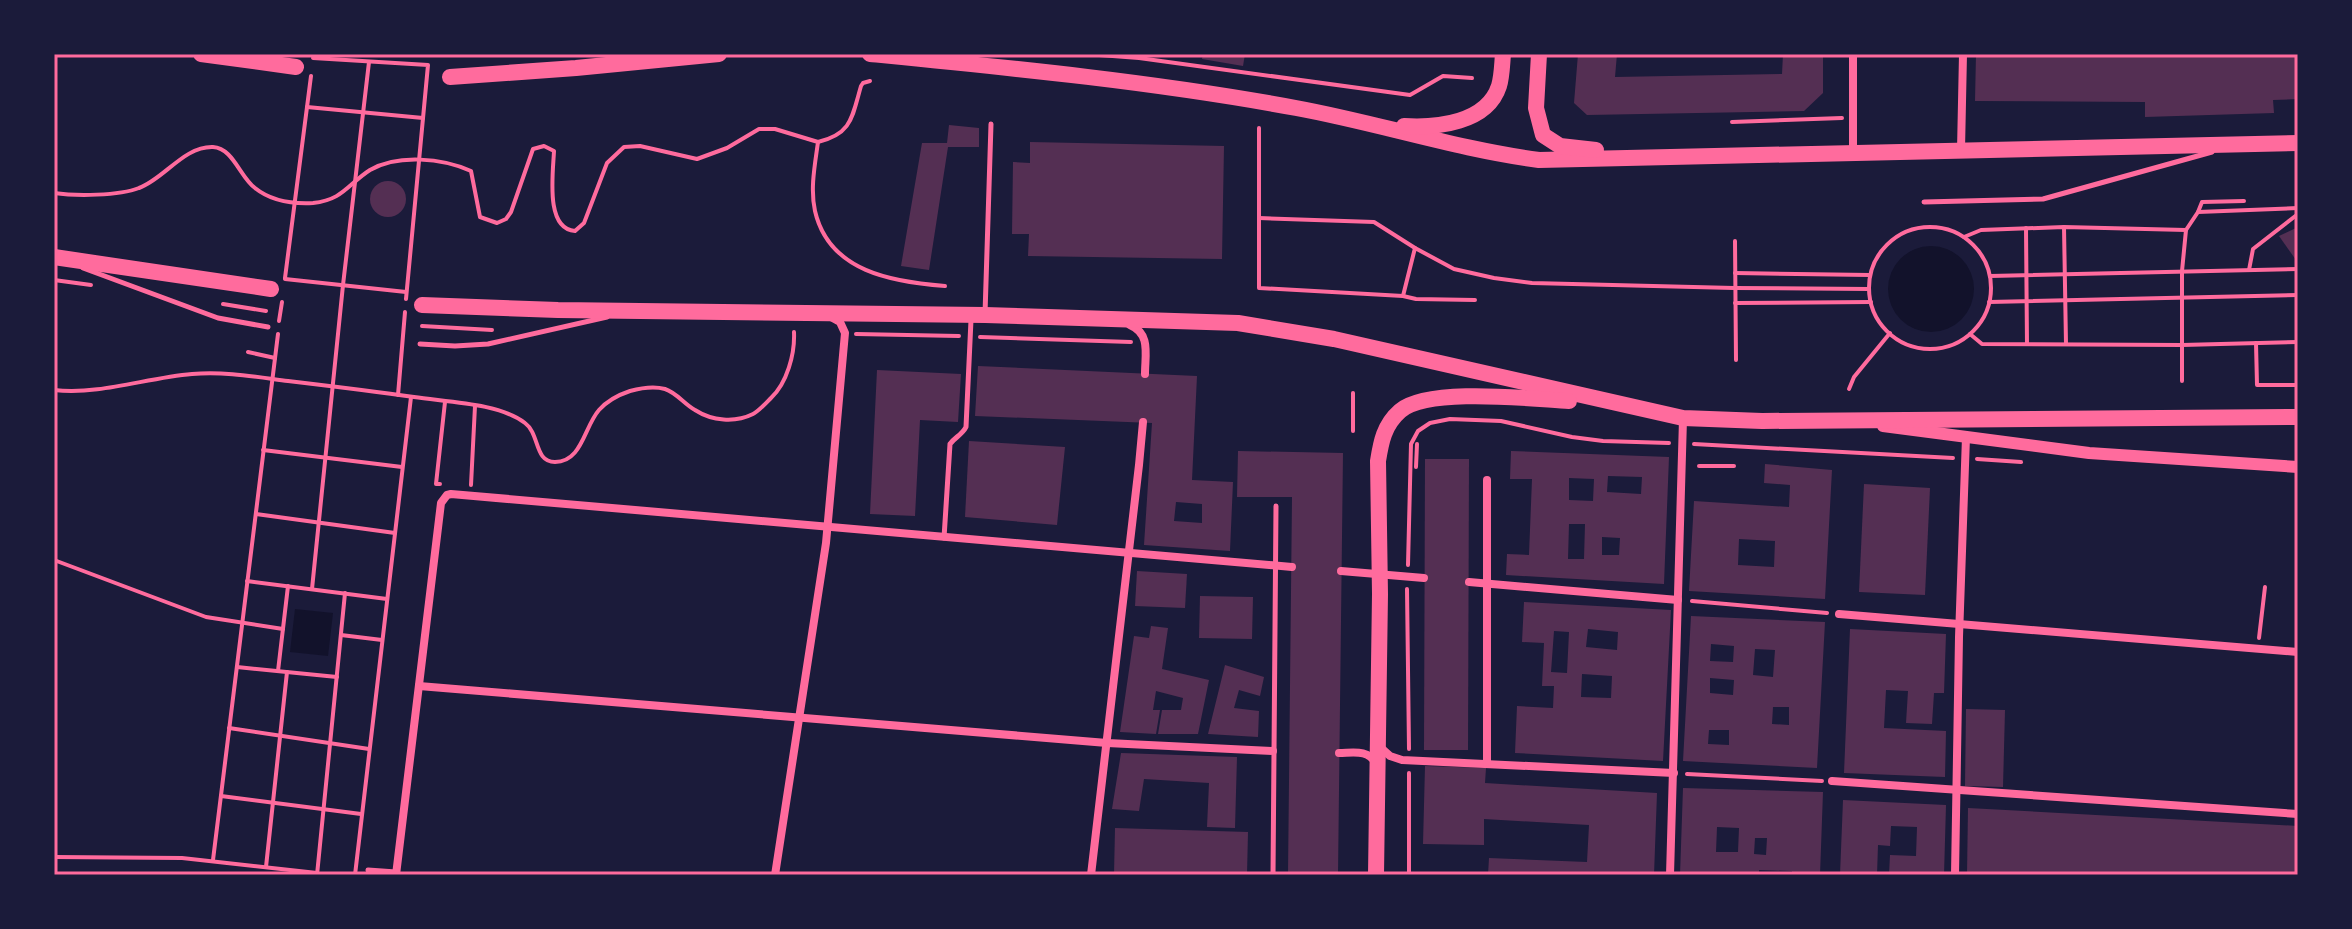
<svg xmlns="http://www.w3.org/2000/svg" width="2352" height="929" viewBox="0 0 2352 929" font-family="'Fira Sans Condensed',sans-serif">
	<rect width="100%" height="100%" fill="#1b1b3a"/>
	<g fill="#12122b">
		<circle cx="1931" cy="289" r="43"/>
		<polygon points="295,609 333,613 328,656 290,652"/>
	</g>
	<g fill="#542f53" fill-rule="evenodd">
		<polygon points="1203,54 1245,54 1243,66 1202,59"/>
		<polygon points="1578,54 1617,54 1615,77 1782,74 1783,54 1823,54 1823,93 1804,111 1587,115 1574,103"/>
		<polygon points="1976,54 2298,54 2298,99 2273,100 2274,113 2145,117 2145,102 1975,101"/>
		<polygon points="949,125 979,128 979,147 948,147 929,270 901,266 922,143 947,143"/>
		<polygon points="1030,142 1224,146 1222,259 1028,256 1029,234 1012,234 1013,162 1030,163"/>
		<circle cx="388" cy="199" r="18"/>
		<polygon points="2298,227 2298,259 2296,260 2279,236"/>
		<path d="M978,366L1197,376L1192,480L1233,482L1230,551L1144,545L1152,423L975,416ZM1176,502L1202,504V523L1174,521Z"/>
		<polygon points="877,370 961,374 958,422 920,420 915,516 870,514"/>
		<polygon points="969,441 1065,447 1057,525 965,517"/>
		<polygon points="1238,451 1343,453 1338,875 1288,875 1292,497 1237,497"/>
		<path d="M1511,451L1669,457L1664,584L1506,575L1507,554L1529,555L1532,479H1510ZM1608,476L1642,477L1641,494L1607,492ZM1569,478L1594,479L1593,501L1569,500ZM1569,524H1585L1584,559H1568ZM1602,537L1620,538L1619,555H1602Z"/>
		<polygon points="1425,459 1469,459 1468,750 1424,750"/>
		<path d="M1765,464L1832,470L1825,599L1689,591L1694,501L1789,507L1790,485L1764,483ZM1739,539L1775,541L1774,567L1738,565Z"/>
		<polygon points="1864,484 1930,488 1925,595 1859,592"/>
		<polygon points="1137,571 1187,574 1185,608 1135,606"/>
		<polygon points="1200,596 1253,597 1252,639 1199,638"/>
		<path d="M1524,602L1671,610L1663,761L1515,753L1517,706L1553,708L1554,686H1542L1544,643L1522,642ZM1588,629L1618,632L1617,650L1586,647ZM1554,631L1569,632L1567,673L1551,672ZM1582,674L1612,676L1611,698L1581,697Z"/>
		<path d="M1691,616L1825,622L1817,768L1683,761ZM1711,644L1734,646L1733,662L1710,661ZM1755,649L1775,650L1773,677L1753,675ZM1710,678L1734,680L1733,695L1710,693ZM1773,707H1789V725L1772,724ZM1709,730H1729V745L1708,744Z"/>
		<polygon points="1151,626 1168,628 1162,669 1209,680 1198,734 1158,734 1162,710 1181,710 1183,698 1156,691 1153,710 1160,710 1156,734 1120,732 1134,636 1149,638"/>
		<polygon points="1850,629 1946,634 1944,693 1934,693 1932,724 1906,723 1908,691 1886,690 1884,728 1946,731 1945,777 1844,773"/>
		<polygon points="1225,665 1264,677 1260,696 1239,690 1234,708 1259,711 1258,737 1208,734"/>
		<polygon points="1966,709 2005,710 2003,787 1965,786"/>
		<polygon points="1121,753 1237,757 1235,828 1207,827 1209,783 1144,779 1139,811 1112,809"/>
		<polygon points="1425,766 1486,768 1485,783 1657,793 1654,875 1488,875 1489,858 1587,862 1589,825 1484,819 1484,845 1423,844"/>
		<path d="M1683,788L1823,792L1820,875H1792V871L1759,870V875H1680ZM1717,827L1739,828L1738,852H1716ZM1755,838H1767L1766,855L1754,854Z"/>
		<polygon points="1843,800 1946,805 1944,875 1889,875 1890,855 1916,856 1917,827 1891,826 1890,846 1878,845 1877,875 1840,875"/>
		<polygon points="1968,808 2298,826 2298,875 1967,875"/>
		<polygon points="1115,828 1248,832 1247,875 1114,875"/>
	</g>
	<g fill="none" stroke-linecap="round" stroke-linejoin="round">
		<g stroke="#ff6b9d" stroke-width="4">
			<polyline points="1086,54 1139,58 1410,95 1443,76 1472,78"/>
			<polyline points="313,58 428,65 406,299"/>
			<polyline points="307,107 423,118"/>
			<polyline points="1732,122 1842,118"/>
			<polyline points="1259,128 1259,288 1403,296 1415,248 1454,269 1494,278 1532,283 1734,288 1869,289"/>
			<path d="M818,142C852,134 852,117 861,86L863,83L870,81"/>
			<path d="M54,193C75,196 119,196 139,188C164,179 184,146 213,147C233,148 240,177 255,188C271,201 293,204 313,203C343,200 348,184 370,170C398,154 442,158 471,171L480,217L497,223L506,219L511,212L533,149L544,146L554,151C553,174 545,229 575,231L584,223L607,163L624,147L640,146L697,159L727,148L759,129H775L818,142C815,164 810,189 815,211C829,272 893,282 945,286"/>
			<polyline points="2198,212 2202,202 2244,201"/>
			<polyline points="1259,218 1374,222 1415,248"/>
			<polyline points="2064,227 2066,344"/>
			<circle cx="1930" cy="288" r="61"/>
			<polyline points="2026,228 2027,344"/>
			<polyline points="2186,230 2198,212 2298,208"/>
			<polyline points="1964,237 1981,230 2064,227 2186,230 2182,271 2182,345 1982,344 1970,334"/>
			<polyline points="1735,241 1736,360"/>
			<polyline points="2249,270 2253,249 2298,214"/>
			<polyline points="1735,273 1870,275"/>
			<polyline points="1990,276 2298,269"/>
			<polyline points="285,278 311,76"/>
			<polyline points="285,279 406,292"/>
			<polyline points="54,280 91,285"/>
			<polyline points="1403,296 1416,299 1475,300"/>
			<polyline points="1989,302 2298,295"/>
			<polyline points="1735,303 1871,302"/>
			<polyline points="223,304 266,311"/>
			<polyline points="279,321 282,302"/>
			<polyline points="422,326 492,330"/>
			<polyline points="856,334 959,336"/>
			<polyline points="980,337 1131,342"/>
			<polyline points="2256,343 2257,385 2298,385"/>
			<polyline points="248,352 275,358"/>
			<polyline points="2182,381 2182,345 2298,342"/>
			<polyline points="1849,389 1854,377 1890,333"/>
			<path d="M54,390C101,395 145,378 192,374C224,371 257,377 288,381C330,386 372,391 414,397C447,402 499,403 525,423C540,434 534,462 555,462C582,462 584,427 599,410C607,401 618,395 630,391C641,388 654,386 665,389C677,393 684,404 695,410C712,421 735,423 753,414C759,411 766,403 771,398C787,383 795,354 794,332"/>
			<polyline points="1353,393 1353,431"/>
			<polyline points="398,395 405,312"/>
			<polyline points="1694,444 1953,458"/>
			<polyline points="263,450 402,467"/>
			<polyline points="1977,459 2021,462"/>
			<polyline points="1699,466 1734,466"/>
			<polyline points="1416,467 1417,444"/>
			<polyline points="440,484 436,484 445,402"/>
			<polyline points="471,485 475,406"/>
			<polyline points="256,514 395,533"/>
			<polyline points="54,560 206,617 283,629"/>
			<polyline points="1408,565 1411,444 1418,431 1430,423 1450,419 1501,421 1572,437 1603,441 1669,443"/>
			<polyline points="247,581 387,599"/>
			<polyline points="312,589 343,285 369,62"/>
			<polyline points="1407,589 1409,749"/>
			<polyline points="1692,601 1827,613"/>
			<polyline points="341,635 382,640"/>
			<polyline points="2259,638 2265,587"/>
			<polyline points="237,667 337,677"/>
			<polyline points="278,671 288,586"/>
			<polyline points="229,728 369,749"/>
			<polyline points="1687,774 1822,781"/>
			<polyline points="221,796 361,814"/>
			<polyline points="54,857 182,858 317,873"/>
			<polyline points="213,860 278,334"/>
			<polyline points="266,867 287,672"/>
			<polyline points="317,875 345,593"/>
			<polyline points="355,875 411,397"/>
			<polyline points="1409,875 1409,773"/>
		</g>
		<g stroke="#ff6b9d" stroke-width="5">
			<polyline points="1686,54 1761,54"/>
			<polyline points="1924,202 2043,199 2212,152"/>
			<polyline points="83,268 218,318 268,327"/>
			<polyline points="985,314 991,124"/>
			<polyline points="420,344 455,346 488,344 607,317"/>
			<path d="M944,538L950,444C955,437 962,435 966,427L971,320"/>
			<polyline points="368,870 396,872"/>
			<polyline points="1273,875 1276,506"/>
		</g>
		<g stroke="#ff6b9d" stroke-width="8">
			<polyline points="1853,54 1853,153"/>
			<polyline points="1961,150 1963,54"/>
			<path d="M1130,325C1151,334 1145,354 1145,374"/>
			<polyline points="1341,571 1424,578"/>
			<polyline points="1469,582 1678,600"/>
			<polyline points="1839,614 2298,652"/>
			<polyline points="419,686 1107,743 1273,751"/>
			<polyline points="1380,747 1390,756 1402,760 1674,773"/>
			<path d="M1339,753C1352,753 1369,749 1375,763"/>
			<polyline points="1487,763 1487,480"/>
			<polyline points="1832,781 2298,814"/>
			<polyline points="396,875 441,503 447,495 451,494 1292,567"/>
			<polyline points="775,875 826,543 845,333 840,322 831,317"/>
			<polyline points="1091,875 1139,465 1143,422"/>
			<polyline points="1670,875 1683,419"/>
			<polyline points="1955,875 1959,637 1966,437"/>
		</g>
		<polyline stroke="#ff6b9d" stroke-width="12" points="1883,426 2089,453 2298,467"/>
		<g stroke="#ff6b9d" stroke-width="16">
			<polyline points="201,54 296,67"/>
			<path d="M870,54C1012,68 1156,82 1296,108C1378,123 1456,149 1539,160L2298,143"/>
			<polyline points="1539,54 1536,108 1543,135 1560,146 1596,150"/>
			<polyline points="450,77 576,68 719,54"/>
			<path d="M1404,126C1437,128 1487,123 1499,86C1502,76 1502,65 1503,54"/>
			<polyline points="54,257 271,289"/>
			<polyline points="422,305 558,310 985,315 1238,323 1334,339 1683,418 1762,421 2298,417"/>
			<path d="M1376,875L1380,594L1378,461C1381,442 1384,425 1400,411C1428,387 1531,399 1569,401"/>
		</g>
	</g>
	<rect width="2352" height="929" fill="none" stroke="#1b1b3a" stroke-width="112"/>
	<rect x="56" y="56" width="2240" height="817" fill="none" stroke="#ff6b9d" stroke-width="3"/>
</svg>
